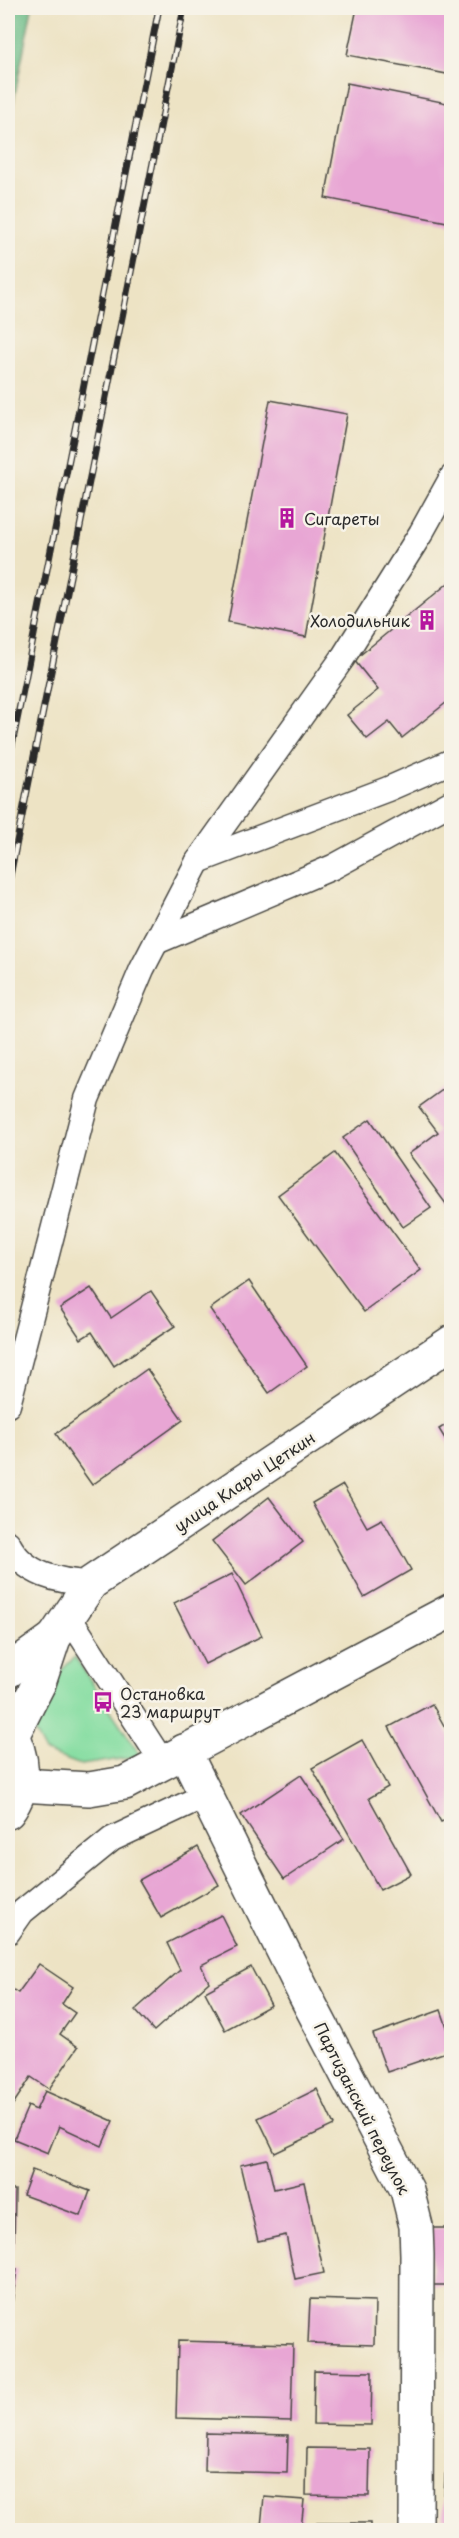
<svg xmlns="http://www.w3.org/2000/svg" width="459" height="2538" viewBox="0 0 459 2538" font-family="'Playpen Sans',sans-serif">
	<rect width="100%" height="100%" fill="#f7f3e8"/>
	<filter id="ink" filterUnits="userSpaceOnUse"><feTurbulence type="fractalNoise" baseFrequency=".0167" numOctaves="2"/><feDisplacementMap in="SourceGraphic" scale="12" xChannelSelector="R" yChannelSelector="G"/><feConvolveMatrix kernelMatrix="1 2 1 2 8 2 1 2 1" color-interpolation-filters="sRGB"/></filter>
	<filter id="wash" filterUnits="userSpaceOnUse"><feTurbulence type="fractalNoise" baseFrequency=".008" numOctaves="4" result="noise"/><feDisplacementMap in="SourceGraphic" scale="24" xChannelSelector="R" yChannelSelector="G"/><feGaussianBlur stdDeviation="1.35" result="paint"/><feColorMatrix in="noise" values="0 0 0 0 0 0 0 0 0 0 0 0 0 0 0 0 0 1.4 0 .05"/><feComposite in="paint" operator="in"/></filter>
	<g filter="url(#wash)">
		<rect width="100%" height="100%" fill="#ede3c4"/>
		<polygon fill="#85dda1" stroke="#588466" stroke-width="1.5" points="75,1657 141,1756 81,1765 45,1752 31,1726 39,1692"/>
		<polygon fill="#6cbc87" stroke="#4c7459" stroke-width="1.5" points="8,8 32,8 8,129"/>
		<g id="blocks">
			<g fill="#e8a6d4">
				<polygon points="357,8 452,8 452,75 347,55"/>
				<polygon points="347,83 452,104 452,223 325,198"/>
				<polygon points="270,400 347,414 306,637 228,622"/>
				<polygon points="452,580 452,698 402,738 389,722 367,739 347,715 378,690 354,660"/>
				<polygon points="448,1086 452,1091 452,1212 409,1154 438,1132 419,1107"/>
				<polygon points="370,1119 431,1208 403,1227 343,1138"/>
				<polygon points="335,1153 421,1270 364,1312 278,1195"/>
				<polygon points="249,1281 307,1366 269,1393 210,1309"/>
				<polygon points="91,1288 111,1318 151,1291 175,1326 114,1366 92,1332 81,1339 60,1308"/>
				<polygon points="147,1369 183,1420 92,1485 56,1434"/>
				<polygon points="452,1421 452,1450 439,1429"/>
				<polygon points="343,1485 367,1527 382,1519 411,1570 364,1597 312,1503"/>
				<polygon points="269,1497 303,1542 246,1585 212,1541"/>
				<polygon points="232,1574 262,1636 205,1664 174,1603"/>
				<polygon points="432,1704 452,1740 452,1817 441,1822 389,1727"/>
				<polygon points="362,1740 388,1787 369,1798 411,1874 380,1890 312,1768"/>
				<polygon points="301,1775 344,1839 284,1879 241,1815"/>
				<polygon points="198,1847 219,1885 161,1918 139,1880"/>
				<polygon points="221,1915 237,1947 201,1965 209,1982 154,2031 135,2010 180,1970 167,1943"/>
				<polygon points="39,1964 73,1987 62,2004 75,2013 60,2034 78,2047 49,2089 31,2077 8,2112 8,1986 18,1993"/>
				<polygon points="251,1967 271,2005 225,2030 205,1992"/>
				<polygon points="441,2010 452,2041 452,2050 387,2072 373,2034"/>
				<polygon points="317,2089 334,2125 275,2153 258,2118"/>
				<polygon points="45,2091 113,2121 102,2146 59,2126 48,2153 14,2139 28,2106 36,2110"/>
				<polygon points="267,2159 274,2189 304,2182 324,2273 295,2279 286,2235 258,2241 240,2165"/>
				<polygon points="32,2170 90,2191 81,2216 23,2195"/>
				<polygon points="8,2190 15,2190 14,2248 8,2248"/>
				<polygon points="431,2228 452,2228 452,2285 432,2285"/>
				<polygon points="8,2268 17,2269 9,2325 8,2325"/>
				<polygon points="310,2299 375,2301 374,2345 308,2343"/>
				<polygon points="178,2341 293,2344 291,2421 176,2418"/>
				<polygon points="314,2371 372,2372 371,2425 313,2424"/>
				<polygon points="206,2433 288,2435 287,2473 205,2471"/>
				<polygon points="307,2448 370,2449 369,2496 306,2495"/>
				<polygon points="445,2474 452,2474 452,2530 443,2530"/>
				<polygon points="264,2497 304,2500 301,2530 261,2526"/>
				<rect x="317" y="2523" width="53" height="7"/>
			</g>
		</g>
	</g>
	<g filter="url(#ink)">
		<use href="#blocks" fill-opacity="0" stroke="#484742" stroke-width="1.5"/>
		<g fill="none" stroke-linecap="round" stroke-linejoin="round">
			<g stroke="#484742" stroke-width="27">
				<g id="service">
					<polyline points="198,861 388,789 452,761"/>
					<polyline points="156,942 333,867 452,802"/>
					<polyline points="8,1405 87,1099 142,969 198,861 342,659 421,533 452,477"/>
					<path d="M8,1543C24,1575 59,1582 91,1583"/>
					<polyline points="69,1617 163,1763"/>
					<polyline points="8,1932 22,1912 112,1839 206,1795"/>
				</g>
			</g>
			<g stroke="#484742" stroke-width="36">
				<g id="minor">
					<polyline points="8,1671 54,1638"/>
					<polyline points="12,1736 39,1683 54,1638 91,1583 452,1342"/>
					<polyline points="184,1751 306,1997 407,2190 416,2226 417,2255 416,2530"/>
					<polyline points="21,1785 89,1789 125,1783 452,1610"/>
				</g>
			</g>
			<g stroke="#484742" stroke-width="36">
				<path id="primary" d="M8,1728C24,1756 28,1785 8,1812"/>
			</g>
			<use href="#service" stroke="#fff" stroke-width="24"/>
			<use href="#minor" stroke="#fff" stroke-width="33"/>
			<use href="#primary" stroke="#fff" stroke-width="33"/>
			<g stroke="#2b2b2b" stroke-width="7">
				<g id="rail">
					<polyline points="8,765 159,8"/>
					<polyline points="8,886 184,8"/>
				</g>
			</g>
			<use href="#rail" stroke="#f7f3e8" stroke-width="4.5" stroke-dasharray="14" stroke-linecap="butt"/>
		</g>
	</g>
	<defs>
		<g id="building-bare" transform="scale(1.62)"><path d="M-4-6H4V6H1V3H-1V6H-4ZM-2.5-4.3h1.7v1.8h-1.7ZM.8-4.3h1.7v1.8H.8ZM-2.5-1h1.7V.8h-1.7ZM.8-1h1.7V.8H.8Z" fill="#b5179e" stroke="#f7f3e8" stroke-width="2.5" paint-order="stroke"/></g>
		<g id="bus-bare" transform="scale(1.62)"><path d="M-5-6H5V4H4V6H2V4H-2V6H-4V4H-5ZM-3.5-4V0h7V-4ZM-3.5 1.2v1.5H-2V1.2ZM2 1.2v1.5H3.5V1.2Z" fill="#b5179e" stroke="#f7f3e8" stroke-width="2.5" paint-order="stroke"/></g>
	</defs>
	<g fill-rule="evenodd">
		<use href="#building-bare" x="287" y="518"/>
		<use href="#building-bare" x="427" y="620"/>
		<use href="#bus-bare" x="103" y="1702"/>
	</g>
	<g text-anchor="middle" dominant-baseline="central" stroke-width="5" stroke-linejoin="round" paint-order="stroke">
		<g font-size="16" fill="#2b2b2b" stroke="#f7f3e8" text-anchor="start">
			<text x="304" y="518">Сигареты</text>
			<text x="410" y="620" text-anchor="end">Холодильник</text>
			<text x="120" y="1693">Остановка<tspan x="120" dy="18">23 маршрут</tspan></text>
		</g>
		<g font-size="16" fill="#2b2b2b" stroke="#f7f3e8">
			<text transform="translate(244 1481) rotate(-34)">улица Клары Цеткин</text>
			<text transform="translate(363 2108) rotate(63)">Партизанский переулок</text>
		</g>
	</g>
	<rect width="459" height="2538" fill="none" stroke="#f7f3e8" stroke-width="30"/>
</svg>
